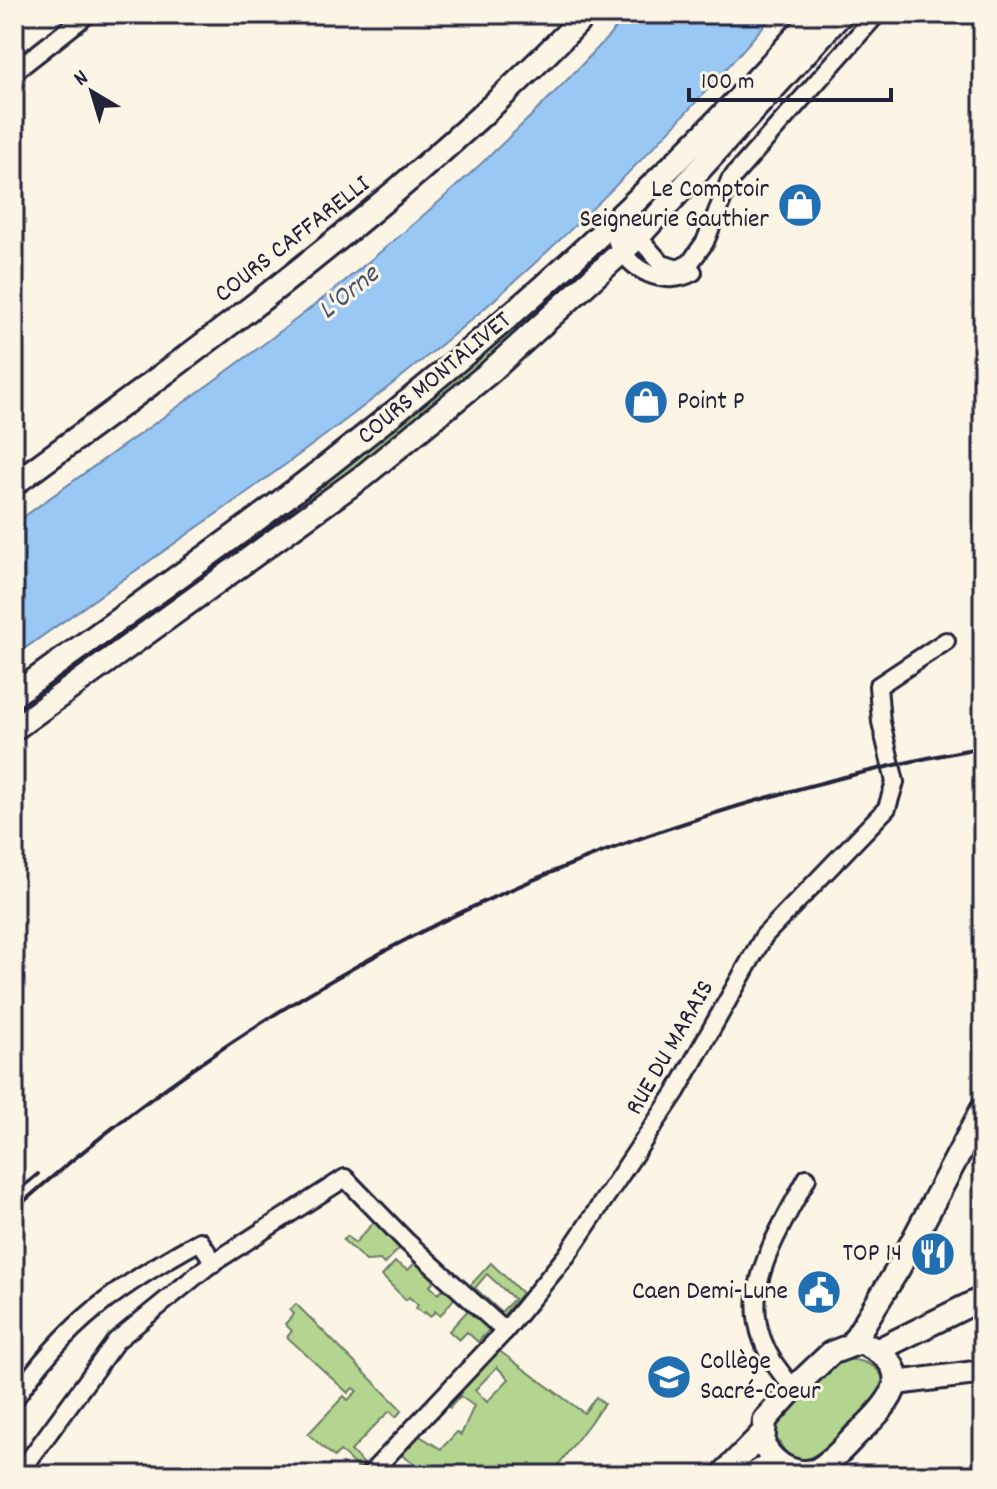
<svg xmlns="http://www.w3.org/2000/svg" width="997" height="1489" viewBox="0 0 997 1489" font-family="Dekko,sans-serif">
	<rect width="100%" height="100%" fill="#fcf5e5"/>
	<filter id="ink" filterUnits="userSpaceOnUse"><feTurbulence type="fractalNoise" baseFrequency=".0125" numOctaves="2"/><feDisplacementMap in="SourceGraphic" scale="16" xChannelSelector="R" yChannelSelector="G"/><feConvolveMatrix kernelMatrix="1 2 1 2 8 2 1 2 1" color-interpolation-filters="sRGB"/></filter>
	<g filter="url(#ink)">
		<g fill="#b4d58f" stroke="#6b7c65" stroke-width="2" fill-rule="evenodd">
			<path d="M610,251C425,425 218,570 14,721V704L596,253Z"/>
			<polygon points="377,1219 403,1245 384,1264 380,1260 366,1261 343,1240 347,1236 355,1243"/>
			<polygon points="417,1261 436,1279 430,1286 438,1294 446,1287 456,1296 440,1316 435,1311 430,1317 425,1312 423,1314 416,1308 418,1305 409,1297 406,1300 382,1276 395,1262 408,1270"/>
			<path d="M491,1263L522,1293L502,1317H496L466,1290ZM487,1274L514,1299L501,1312L475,1288Z"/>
			<path d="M296,1304L402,1410L396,1417L390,1411C375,1424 365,1436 351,1451L364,1464L359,1469L340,1451L334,1457L308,1434L344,1396L348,1400L357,1391L353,1388L348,1393L287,1337L292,1331L285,1324L294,1314L290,1310Z"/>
			<polygon points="470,1308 492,1327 478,1342 467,1332 459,1340 449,1331"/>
			<path d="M498,1350L584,1413L596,1397L604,1404L559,1464L573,1475H518L502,1464L494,1475H425V1471L400,1454L418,1435L441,1449L457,1432L461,1435L474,1406L460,1396L450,1408L446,1405ZM497,1367L509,1379L487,1402L475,1390Z"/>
			<path d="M845,1360C865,1358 894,1371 879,1396C871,1409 817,1459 803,1460C789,1460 782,1448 776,1437L778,1419L835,1364Z"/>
		</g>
		<path fill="#9ac8f5" stroke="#6a86ab" stroke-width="2" d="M629,14H774C671,135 549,258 425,358C294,464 152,558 14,656V524C97,463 183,405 265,343C396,245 520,135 629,14Z"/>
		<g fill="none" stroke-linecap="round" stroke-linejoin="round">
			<g stroke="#22223b" stroke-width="22">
				<g id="street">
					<polyline points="14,72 88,14"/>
					<path d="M634,216L621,230L617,242C630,271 665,288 693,272"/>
					<polyline points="638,237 662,264 678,269 690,263 705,242 730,180 877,14"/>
					<path d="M794,1388C723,1314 767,1253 807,1178"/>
					<path d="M14,1400C65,1323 120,1285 200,1241L214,1263"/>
					<polyline points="14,1471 29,1460 116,1341 208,1266 345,1178 406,1241 505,1331"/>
					<polyline points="369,1475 505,1331 567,1255 676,1092 764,936 887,808 895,782 881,722 878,686 946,641"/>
				</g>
			</g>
			<g stroke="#22223b" stroke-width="28">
				<g id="secondary">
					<path d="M14,484C214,338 413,193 586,14"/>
					<path d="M14,695C125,614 239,536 346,451C514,319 675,174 816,14"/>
					<polyline points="14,729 362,477 491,371 638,237 841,14"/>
					<path d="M860,1342C920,1368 894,1400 857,1434C846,1445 834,1460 820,1468C815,1472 802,1473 796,1471C780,1468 771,1457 763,1445L765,1420L794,1388L831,1353Z"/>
					<polyline points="851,1345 898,1269 983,1108"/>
					<polyline points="878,1350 983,1298"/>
					<polyline points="896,1383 983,1372"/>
					<polyline points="722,1475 761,1435"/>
					<polyline points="752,1475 775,1462"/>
				</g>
			</g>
			<use href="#street" stroke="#fcf5e5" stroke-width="16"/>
			<use href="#secondary" stroke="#fcf5e5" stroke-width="22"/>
			<g stroke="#22223b" stroke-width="4">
				<polyline points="14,1194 38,1174"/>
				<path d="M14,1210C297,959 612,816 983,747"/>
			</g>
		</g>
	</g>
	<defs>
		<g id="shop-disc" transform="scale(2.3)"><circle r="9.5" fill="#1f6fb2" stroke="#fcf5e5"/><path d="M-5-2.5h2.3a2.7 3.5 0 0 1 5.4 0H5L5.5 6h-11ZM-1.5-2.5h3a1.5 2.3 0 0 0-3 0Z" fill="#fff"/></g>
		<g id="restaurant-disc" transform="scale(2.3)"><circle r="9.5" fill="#1f6fb2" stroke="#fcf5e5"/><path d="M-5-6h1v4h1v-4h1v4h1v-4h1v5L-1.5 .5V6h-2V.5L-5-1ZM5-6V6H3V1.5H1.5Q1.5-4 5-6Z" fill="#fff"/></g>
		<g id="civic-disc" transform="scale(2.3)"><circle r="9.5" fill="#1f6fb2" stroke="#fcf5e5"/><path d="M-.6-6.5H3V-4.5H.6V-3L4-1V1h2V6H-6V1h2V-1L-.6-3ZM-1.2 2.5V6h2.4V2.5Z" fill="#fff"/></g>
		<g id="school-disc" transform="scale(2.3)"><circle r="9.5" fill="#1f6fb2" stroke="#fcf5e5"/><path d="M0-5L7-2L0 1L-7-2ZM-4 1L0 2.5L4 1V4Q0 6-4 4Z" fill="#fff"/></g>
	</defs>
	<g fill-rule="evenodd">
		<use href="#shop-disc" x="800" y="205"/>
		<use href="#shop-disc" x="646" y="402"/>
		<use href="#restaurant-disc" x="933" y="1254"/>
		<use href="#civic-disc" x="819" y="1292"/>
		<use href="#school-disc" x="669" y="1377"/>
	</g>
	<g text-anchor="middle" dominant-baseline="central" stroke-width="6" stroke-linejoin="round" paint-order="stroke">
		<g font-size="26" fill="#22223b" stroke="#fcf5e5" text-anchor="end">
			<text x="769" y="190">Le Comptoir<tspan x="769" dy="30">Seigneurie Gauthier</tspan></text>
			<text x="677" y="402" text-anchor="start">Point P</text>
			<text x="902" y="1254">TOP 14</text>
			<text x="788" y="1292">Caen Demi-Lune</text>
			<text x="700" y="1362" text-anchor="start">Collège<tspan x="700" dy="30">Sacré-Coeur</tspan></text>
		</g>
		<g font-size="26" fill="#22223b" stroke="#fcf5e5">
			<text transform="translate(293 240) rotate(-38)">COURS CAFFARELLI</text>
			<text transform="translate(435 379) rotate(-40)">COURS MONTALIVET</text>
			<text transform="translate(671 1048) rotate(-60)">RUE DU MARAIS</text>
		</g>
		<g font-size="28" font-style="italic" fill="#465473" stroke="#fcf5e5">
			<text transform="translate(350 294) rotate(-39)">L'Orne</text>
		</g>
	</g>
	<rect width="997" height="1489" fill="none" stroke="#fcf5e5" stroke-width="48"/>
	<rect x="24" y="24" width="949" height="1441" fill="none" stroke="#22223b" stroke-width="3" filter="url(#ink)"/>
	<g transform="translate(92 92) rotate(322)" stroke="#fcf5e5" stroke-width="6" paint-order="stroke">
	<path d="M0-6L14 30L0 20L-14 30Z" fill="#22223b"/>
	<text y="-12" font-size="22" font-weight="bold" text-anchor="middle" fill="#22223b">N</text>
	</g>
	<path d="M689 88v12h202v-12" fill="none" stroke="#22223b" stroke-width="4"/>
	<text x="701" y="88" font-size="24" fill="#22223b" stroke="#fcf5e5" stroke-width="6" paint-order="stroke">100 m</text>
</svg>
